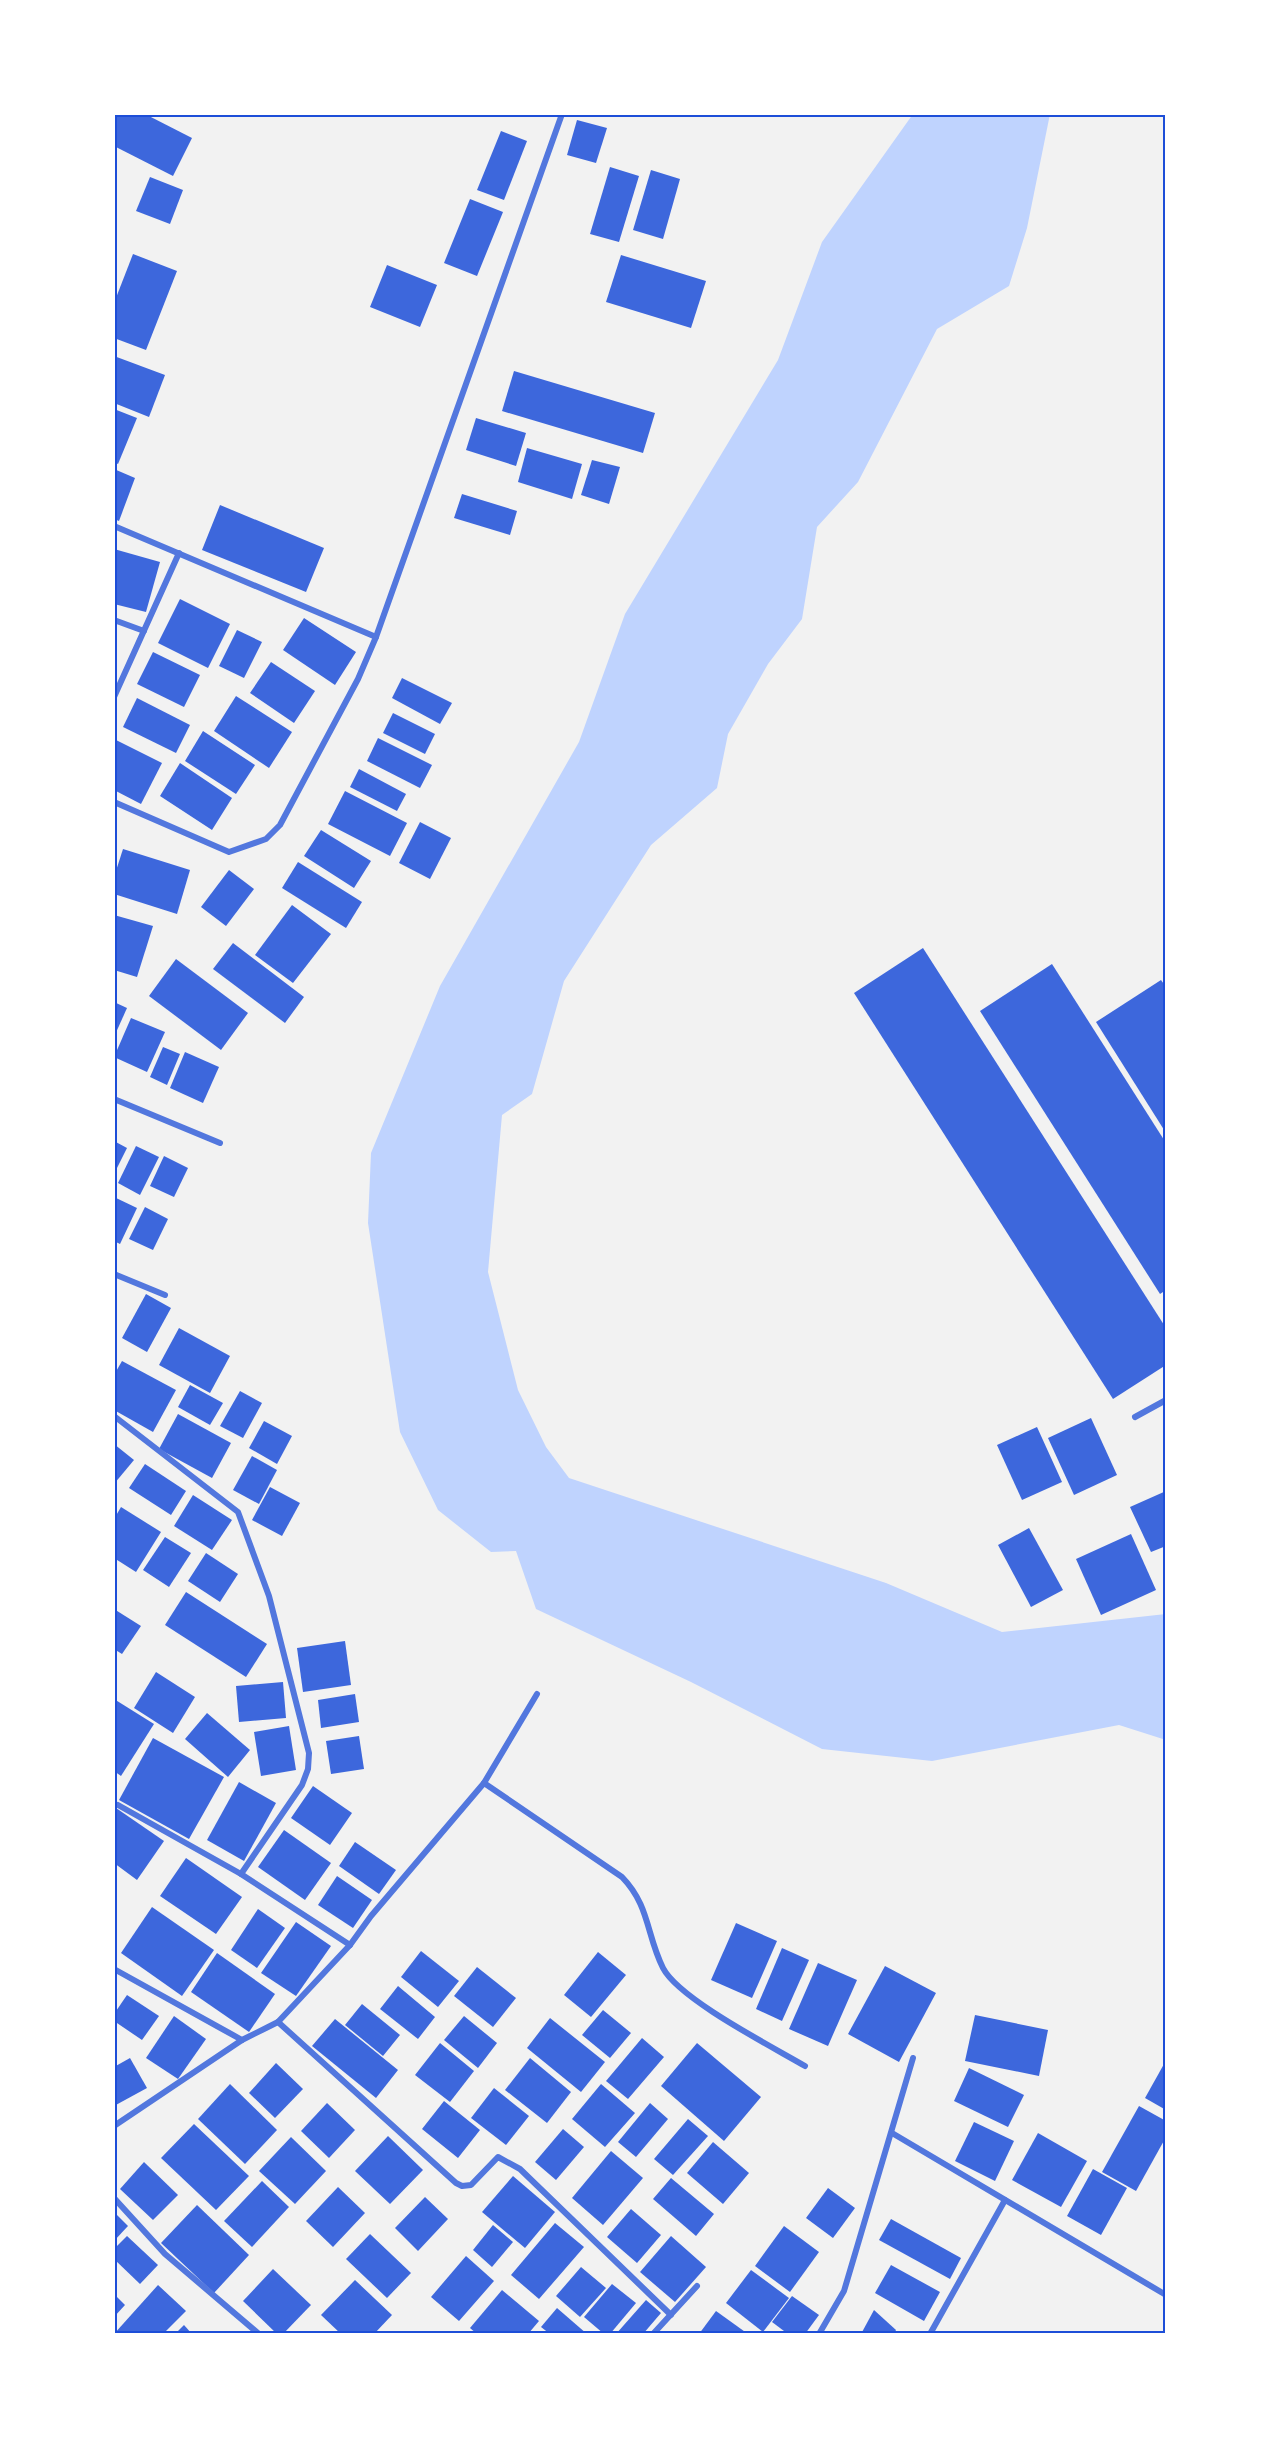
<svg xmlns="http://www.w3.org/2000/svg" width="1280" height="2448" viewBox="0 0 1280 2448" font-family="'Public Sans',sans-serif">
	<rect width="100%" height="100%" fill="#f2f2f2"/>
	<polygon fill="#bfd3fe" points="913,114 1050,114 1027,228 1009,286 937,329 858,482 817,527 802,619 768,664 728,734 717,788 651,845 564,981 532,1094 502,1115 488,1272 518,1390 546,1447 569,1478 886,1583 1002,1632 1166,1614 1166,1740 1119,1725 932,1761 822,1749 691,1682 536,1609 516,1551 491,1552 438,1510 400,1432 368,1223 371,1153 440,986 579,742 625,614 778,360 822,242"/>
	<g fill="#3d67dc">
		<polygon points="114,114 145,114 192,138 173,176 114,146"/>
		<polygon points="577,120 607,128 596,163 567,155"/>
		<polygon points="501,131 527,141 504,200 477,190"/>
		<polygon points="610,167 639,176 619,242 590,234"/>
		<polygon points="651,170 680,179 663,239 633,230"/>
		<polygon points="150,177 183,190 170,224 136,211"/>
		<polygon points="470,199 503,212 477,276 444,263"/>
		<polygon points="133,254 177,271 146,350 114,338 114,303"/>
		<polygon points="621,255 706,281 691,328 606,302"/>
		<polygon points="387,265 437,285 420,327 370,307"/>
		<polygon points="114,356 165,375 149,417 114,403"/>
		<polygon points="514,371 655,413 643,453 502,411"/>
		<polygon points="114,409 137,418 118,464 114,462"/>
		<polygon points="476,418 526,433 516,466 466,450"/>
		<polygon points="527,448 582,464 572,499 518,482"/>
		<polygon points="592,460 620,467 609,504 581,495"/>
		<polygon points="114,469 135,478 119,521 114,519"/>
		<polygon points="462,494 517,511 510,535 454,518"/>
		<polygon points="220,505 324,548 306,592 202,550"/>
		<polygon points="114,549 160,562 146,612 114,604"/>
		<polygon points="180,599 230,624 208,668 158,643"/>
		<polygon points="304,618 356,652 335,685 283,650"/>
		<polygon points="237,630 262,642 244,678 219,666"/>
		<polygon points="153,652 200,675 184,707 137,684"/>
		<polygon points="271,662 315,691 294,723 250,693"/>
		<polygon points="402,678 452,703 440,724 392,698"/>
		<polygon points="236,696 292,732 269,768 214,731"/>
		<polygon points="137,698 190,725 176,753 123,727"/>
		<polygon points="393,713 435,734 425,754 383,733"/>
		<polygon points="203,731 255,765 236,794 185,761"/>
		<polygon points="378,738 432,765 420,788 367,761"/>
		<polygon points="114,739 162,763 141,804 114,790"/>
		<polygon points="180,763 232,798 212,830 160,796"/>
		<polygon points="359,769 406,794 397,811 350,787"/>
		<polygon points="345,791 407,823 390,856 328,824"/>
		<polygon points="420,822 451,838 430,879 399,863"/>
		<polygon points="321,830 371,861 354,888 304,856"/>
		<polygon points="123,849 190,870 177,914 114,894 114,877"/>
		<polygon points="298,862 362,902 346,928 282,888"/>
		<polygon points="229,870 254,889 226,926 201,907"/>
		<polygon points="292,905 331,934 293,983 255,955"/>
		<polygon points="114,915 153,926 137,977 114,970"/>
		<polygon points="233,943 304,997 285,1023 213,969"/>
		<polygon points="923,948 1166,1328 1166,1365 1113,1399 854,993"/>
		<polygon points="176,959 248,1013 221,1050 149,996"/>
		<polygon points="1052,964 1166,1143 1166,1290 1160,1294 980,1011"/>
		<polygon points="1161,980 1166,987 1166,1133 1096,1022"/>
		<polygon points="114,1002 127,1008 114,1037"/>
		<polygon points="131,1018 165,1032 147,1072 114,1057"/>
		<polygon points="163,1047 180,1054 167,1085 150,1077"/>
		<polygon points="185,1052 219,1067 203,1103 170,1088"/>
		<polygon points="114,1141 127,1148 114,1174"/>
		<polygon points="136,1146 159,1157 140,1195 118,1183"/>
		<polygon points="164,1156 188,1168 174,1197 150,1186"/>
		<polygon points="114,1197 137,1208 120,1244 114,1241"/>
		<polygon points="145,1207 168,1219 153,1250 129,1239"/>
		<polygon points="146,1294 171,1308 147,1352 122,1338"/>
		<polygon points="179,1328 230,1356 210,1393 159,1365"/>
		<polygon points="122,1361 176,1390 153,1432 114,1410 114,1375"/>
		<polygon points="190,1385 223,1403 210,1425 178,1407"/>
		<polygon points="240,1391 262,1403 243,1438 220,1426"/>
		<polygon points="178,1414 231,1443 212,1478 159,1449"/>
		<polygon points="1091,1418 1117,1475 1074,1495 1048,1438"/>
		<polygon points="264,1421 292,1436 277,1464 249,1448"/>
		<polygon points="1037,1427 1062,1482 1022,1500 997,1445"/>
		<polygon points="114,1444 134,1460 114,1484"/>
		<polygon points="252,1456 277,1470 259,1504 233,1490"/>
		<polygon points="145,1464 186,1491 171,1515 129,1488"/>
		<polygon points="270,1487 300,1503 282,1536 252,1520"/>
		<polygon points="1166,1491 1166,1546 1151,1552 1130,1507"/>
		<polygon points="193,1495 232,1520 212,1550 174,1526"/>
		<polygon points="121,1507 161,1532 136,1572 114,1558 114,1519"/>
		<polygon points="1029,1528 1063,1590 1031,1607 998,1545"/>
		<polygon points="1131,1534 1156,1590 1101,1615 1076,1559"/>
		<polygon points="165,1537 191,1553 169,1587 143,1570"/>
		<polygon points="206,1553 238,1574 220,1602 188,1581"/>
		<polygon points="186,1592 267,1644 246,1677 165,1625"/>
		<polygon points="114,1609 141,1626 122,1654 114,1649"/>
		<polygon points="345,1641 351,1685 303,1692 297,1648"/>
		<polygon points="156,1672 195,1697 173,1733 134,1708"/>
		<polygon points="283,1682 286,1718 239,1722 236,1686"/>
		<polygon points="355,1694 359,1722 321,1728 318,1700"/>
		<polygon points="114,1699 154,1724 121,1776 114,1771"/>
		<polygon points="207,1713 250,1750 228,1777 185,1739"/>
		<polygon points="289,1726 296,1770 261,1776 254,1732"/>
		<polygon points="359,1736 364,1769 331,1774 326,1741"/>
		<polygon points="153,1738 224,1777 189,1839 119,1800"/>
		<polygon points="239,1782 276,1803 244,1861 207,1840"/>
		<polygon points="313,1786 352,1813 330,1845 291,1818"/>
		<polygon points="116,1808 164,1841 137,1880 114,1863 114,1811"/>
		<polygon points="284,1830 331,1863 305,1900 258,1867"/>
		<polygon points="355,1842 396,1870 379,1894 339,1866"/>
		<polygon points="186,1858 242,1897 216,1934 160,1896"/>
		<polygon points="337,1876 372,1900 353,1928 318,1905"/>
		<polygon points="152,1907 214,1950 182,1996 121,1953"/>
		<polygon points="258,1909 285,1928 257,1968 231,1950"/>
		<polygon points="296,1922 331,1946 296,1996 261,1973"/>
		<polygon points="736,1923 777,1941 752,1998 711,1980"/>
		<polygon points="782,1948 809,1960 782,2021 756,2009"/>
		<polygon points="421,1951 459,1981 438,2007 401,1977"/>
		<polygon points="598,1952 626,1975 591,2017 564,1995"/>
		<polygon points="217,1953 275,1994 249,2032 191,1992"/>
		<polygon points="818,1963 857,1980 828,2046 789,2029"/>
		<polygon points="885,1966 936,1993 899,2062 848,2034"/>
		<polygon points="477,1967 516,1998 493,2027 454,1996"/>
		<polygon points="398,1986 435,2017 418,2039 380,2009"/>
		<polygon points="127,1995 159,2016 142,2040 114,2021 114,2014"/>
		<polygon points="362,2004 400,2035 383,2056 345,2025"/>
		<polygon points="603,2010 631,2033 610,2058 582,2035"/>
		<polygon points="975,2015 1048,2030 1039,2076 965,2061"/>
		<polygon points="174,2016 206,2039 178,2079 146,2058"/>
		<polygon points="464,2016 497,2043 478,2068 444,2040"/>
		<polygon points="550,2018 605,2062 581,2092 527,2048"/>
		<polygon points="335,2019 398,2070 376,2098 312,2046"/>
		<polygon points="642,2038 664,2057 628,2099 606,2081"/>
		<polygon points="440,2043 474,2071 450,2102 415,2075"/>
		<polygon points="697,2043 761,2097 724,2141 661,2086"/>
		<polygon points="130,2058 147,2088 114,2106 114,2067"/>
		<polygon points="530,2058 571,2092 547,2123 505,2090"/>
		<polygon points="276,2063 303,2089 275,2118 249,2093"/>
		<polygon points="1164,2064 1166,2065 1166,2110 1145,2098"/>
		<polygon points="969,2068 1024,2095 1008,2127 954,2101"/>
		<polygon points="230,2084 277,2130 245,2164 198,2119"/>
		<polygon points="601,2084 635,2113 605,2147 572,2119"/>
		<polygon points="494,2088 529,2116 506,2145 471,2118"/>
		<polygon points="444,2101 480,2130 458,2158 422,2129"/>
		<polygon points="327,2103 355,2130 329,2158 301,2131"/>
		<polygon points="650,2103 668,2119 636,2157 618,2142"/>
		<polygon points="1139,2106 1166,2121 1166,2137 1136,2191 1102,2172"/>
		<polygon points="688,2119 708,2136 673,2175 654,2159"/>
		<polygon points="974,2122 1014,2141 995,2181 955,2161"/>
		<polygon points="194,2124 249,2176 216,2210 161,2158"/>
		<polygon points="563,2129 584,2147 556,2180 535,2162"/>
		<polygon points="1038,2133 1087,2161 1061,2207 1012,2180"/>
		<polygon points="388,2136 423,2170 390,2204 355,2171"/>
		<polygon points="291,2137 326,2171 295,2204 259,2171"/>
		<polygon points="713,2142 749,2173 723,2204 687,2173"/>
		<polygon points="611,2151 643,2178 603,2225 572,2198"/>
		<polygon points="144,2162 178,2195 153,2220 120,2189"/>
		<polygon points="1093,2169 1127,2188 1101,2235 1067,2216"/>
		<polygon points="513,2176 555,2212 525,2248 482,2212"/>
		<polygon points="671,2178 714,2214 696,2236 653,2199"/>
		<polygon points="262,2181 289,2207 252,2247 224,2221"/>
		<polygon points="338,2187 365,2213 333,2247 306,2221"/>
		<polygon points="828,2188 855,2208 833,2238 806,2218"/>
		<polygon points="425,2197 448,2219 418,2251 395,2228"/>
		<polygon points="197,2205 249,2255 214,2293 161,2243"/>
		<polygon points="631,2209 661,2235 637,2263 607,2237"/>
		<polygon points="114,2212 128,2226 114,2241"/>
		<polygon points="891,2219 961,2258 950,2279 879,2240"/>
		<polygon points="555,2223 584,2247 539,2299 511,2275"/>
		<polygon points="493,2225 513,2242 492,2267 473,2250"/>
		<polygon points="784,2226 819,2252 790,2292 755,2266"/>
		<polygon points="370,2234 411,2273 387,2298 346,2259"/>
		<polygon points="127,2236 158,2265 140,2284 114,2259 114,2249"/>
		<polygon points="671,2236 706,2267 675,2302 640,2272"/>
		<polygon points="466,2256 494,2281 459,2321 431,2297"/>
		<polygon points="891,2265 940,2292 924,2321 875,2293"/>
		<polygon points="581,2267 606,2288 580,2317 556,2296"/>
		<polygon points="273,2269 311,2305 283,2334 277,2334 243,2301"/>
		<polygon points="751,2270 789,2298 763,2332 726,2303"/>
		<polygon points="355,2280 392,2315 374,2334 341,2334 321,2315"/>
		<polygon points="612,2284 636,2303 610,2334 604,2334 584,2317"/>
		<polygon points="158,2285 186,2311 163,2334 114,2334"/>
		<polygon points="502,2290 539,2321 528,2334 477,2334 470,2328"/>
		<polygon points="114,2294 125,2305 114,2317"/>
		<polygon points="792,2296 819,2315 805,2334 788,2334 772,2322"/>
		<polygon points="646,2300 661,2313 643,2334 616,2334"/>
		<polygon points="557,2308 587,2334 550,2334 541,2327"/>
		<polygon points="874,2310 896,2330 894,2334 861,2334"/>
		<polygon points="716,2311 748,2334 699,2334"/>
		<polygon points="184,2325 192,2334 175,2334"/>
	</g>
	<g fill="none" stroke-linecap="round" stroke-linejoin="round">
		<g stroke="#5277de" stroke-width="6">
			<polyline points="114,526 376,637"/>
			<polyline points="114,620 144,631"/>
			<polyline points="114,697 179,553"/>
			<polyline points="114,802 229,852 266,839 280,825 358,679 376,637 562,114"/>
			<polyline points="114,1099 220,1143"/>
			<polyline points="114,1274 165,1295"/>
			<polyline points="114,1416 238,1512 269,1596 309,1753 308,1769 302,1785 241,1874 350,1945"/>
			<polyline points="1135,1417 1166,1400"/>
			<path d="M484,1783L622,1877C650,1906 646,1934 663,1968C679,1999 771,2046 805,2066"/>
			<polyline points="118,1805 241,1874"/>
			<polyline points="114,1969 242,2040"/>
			<polyline points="278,2022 456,2183 462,2186 471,2185 498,2157 520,2169 671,2315"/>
			<polyline points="114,2126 242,2040 278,2022 350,1945 371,1916 484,1783 537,1694"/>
			<polyline points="892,2133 1166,2295"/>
			<polyline points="114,2198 165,2254 259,2334"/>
			<polyline points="653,2334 697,2286"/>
			<polyline points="819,2334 844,2291 913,2058"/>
			<polyline points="930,2334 1005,2200"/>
		</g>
	</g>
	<rect width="1280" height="2448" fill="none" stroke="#ffffff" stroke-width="231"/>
	<rect x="116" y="116" width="1048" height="2216" fill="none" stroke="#1d4ed8" stroke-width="2"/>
</svg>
